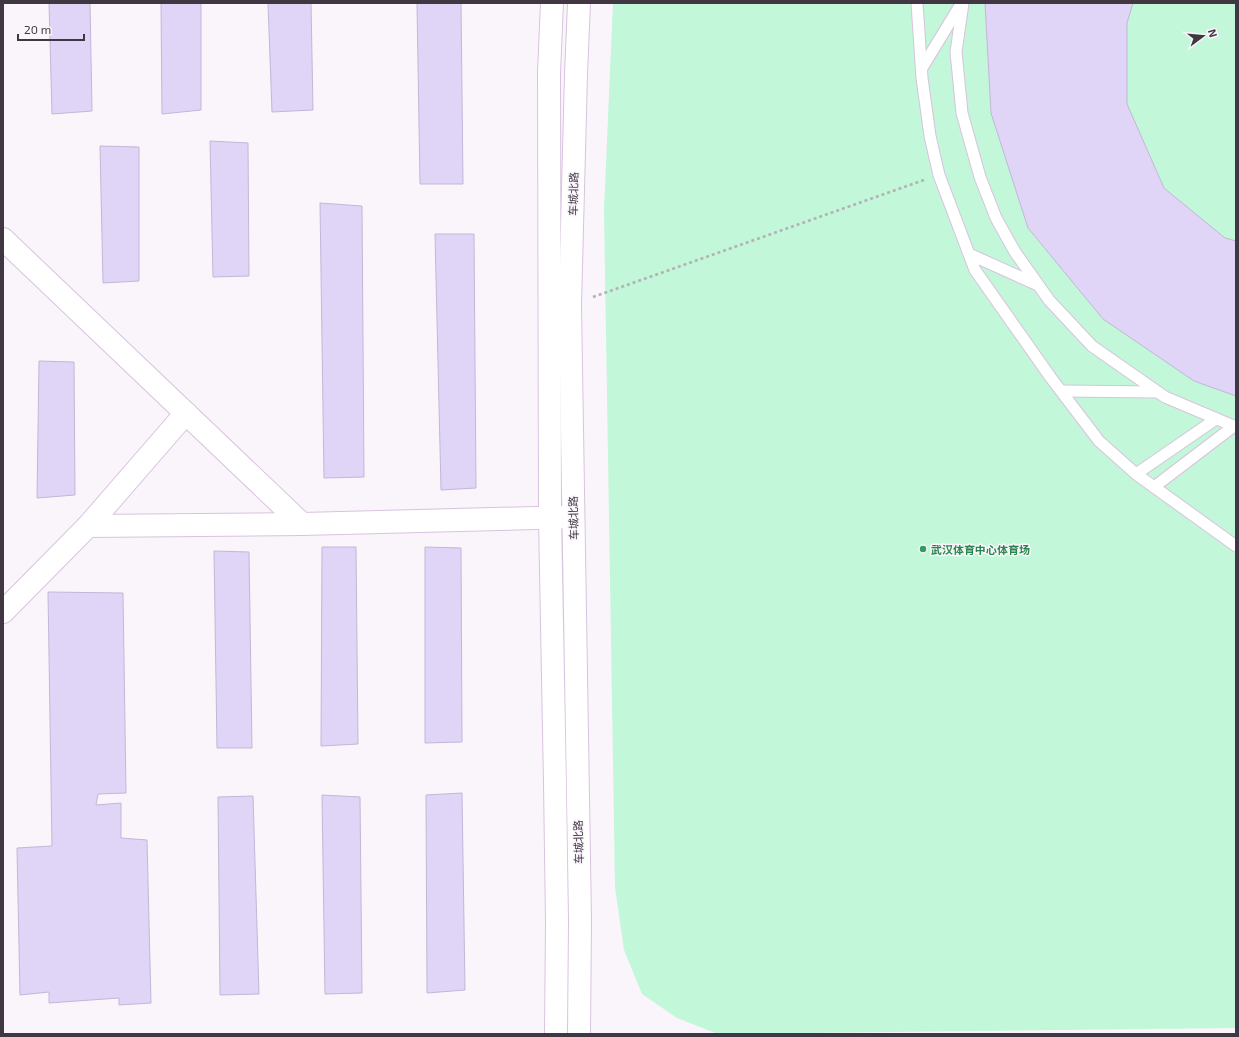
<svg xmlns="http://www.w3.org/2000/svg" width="1239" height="1037" viewBox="0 0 1239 1037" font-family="'Exo 2','Noto Sans SC',sans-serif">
	<rect width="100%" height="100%" fill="#faf5fb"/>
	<polygon fill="#c2f7d9" points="613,3 1236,3 1236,1028 718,1034 677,1018 642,994 624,950 615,887 604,210"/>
	<g fill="#e0d5f7" stroke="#c2b7d7">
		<polygon points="49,3 90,3 92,111 52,114"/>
		<polygon points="161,3 201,3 201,110 162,114"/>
		<polygon points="268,3 311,3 313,110 272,112"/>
		<polygon points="417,3 461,3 463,184 420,184"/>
		<polygon points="985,3 1133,3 1127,23 1127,104 1164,188 1225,238 1236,241 1236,396 1194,381 1103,319 1028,228 991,113"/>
		<polygon points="210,141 248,143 249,276 213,277"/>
		<polygon points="100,146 139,147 139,281 103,283"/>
		<polygon points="320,203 362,206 364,477 324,478"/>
		<polygon points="435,234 474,234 476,488 441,490"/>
		<polygon points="39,361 74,362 75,495 37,498"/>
		<polygon points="322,547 356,547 358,744 321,746"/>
		<polygon points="425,547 461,548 462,742 425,743"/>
		<polygon points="214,551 249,552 252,748 217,748"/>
		<polygon points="48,592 123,593 126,793 98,794 96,805 121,803 121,838 147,840 151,1003 119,1005 119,998 49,1003 49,992 20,995 17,848 52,846"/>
		<polygon points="462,793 465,990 427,993 426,795"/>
		<polygon points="322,795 360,797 362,993 325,994"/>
		<polygon points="253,796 259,994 220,995 218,797"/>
	</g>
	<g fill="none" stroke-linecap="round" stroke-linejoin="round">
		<g stroke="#d8c3df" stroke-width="13">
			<g id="lane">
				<polyline points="917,3 922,78 930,136 939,175 975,270 1051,378 1099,441 1136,474 1236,546"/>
				<polyline points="963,3 956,52 962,113 980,177 996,218 1015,252 1049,300 1092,346 1165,397 1236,427"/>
				<polyline points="922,68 961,4"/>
				<polyline points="969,254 1038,285"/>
				<polyline points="1062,391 1158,392"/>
				<polyline points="1136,474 1216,419"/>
				<polyline points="1154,487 1234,426"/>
			</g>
		</g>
		<g stroke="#d8c3df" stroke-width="24">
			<g id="street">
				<polyline points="3,239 302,524"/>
				<polyline points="88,526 302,524 573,517"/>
				<polyline points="3,612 88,526 186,413"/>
			</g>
		</g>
		<g stroke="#d8c3df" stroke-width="24">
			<g id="secondary">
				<polyline points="552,3 549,73 550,518 555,783 557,922 556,1034"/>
				<polyline points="579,1034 580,920 570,305 576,74 579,3"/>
			</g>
		</g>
		<polyline stroke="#b6b0b8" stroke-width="2.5" stroke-dasharray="3 3" stroke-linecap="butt" points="593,297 924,180"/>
		<use href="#lane" stroke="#fff" stroke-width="11"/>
		<use href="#street" stroke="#fff" stroke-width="22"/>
		<use href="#secondary" stroke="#fff" stroke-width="22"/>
	</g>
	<circle fill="#2e9e5b" stroke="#faf5fb" stroke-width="1.5" cx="923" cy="549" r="4"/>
	<g text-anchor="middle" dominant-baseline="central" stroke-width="3" stroke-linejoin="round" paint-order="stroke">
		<g font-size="11" fill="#403743" stroke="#faf5fb">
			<text transform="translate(573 194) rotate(-89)">车城北路</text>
			<text transform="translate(573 518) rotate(-91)">车城北路</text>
			<text transform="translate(578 842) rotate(-91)">车城北路</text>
		</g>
		<g font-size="11" font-weight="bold" fill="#27864d" stroke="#faf5fb" text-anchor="start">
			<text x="931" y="549">武汉体育中心体育场</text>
		</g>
	</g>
	<rect width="1239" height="1037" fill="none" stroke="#403743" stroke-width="8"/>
	<g transform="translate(1203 36) rotate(74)" stroke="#faf5fb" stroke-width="3" paint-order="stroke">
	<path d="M0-3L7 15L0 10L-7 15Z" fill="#403743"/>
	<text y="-6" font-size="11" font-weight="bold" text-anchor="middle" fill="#403743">N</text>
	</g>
	<path d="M18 34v6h66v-6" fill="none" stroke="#403743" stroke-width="2"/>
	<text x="24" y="34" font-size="12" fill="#403743" stroke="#faf5fb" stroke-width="3" paint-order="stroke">20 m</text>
</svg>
